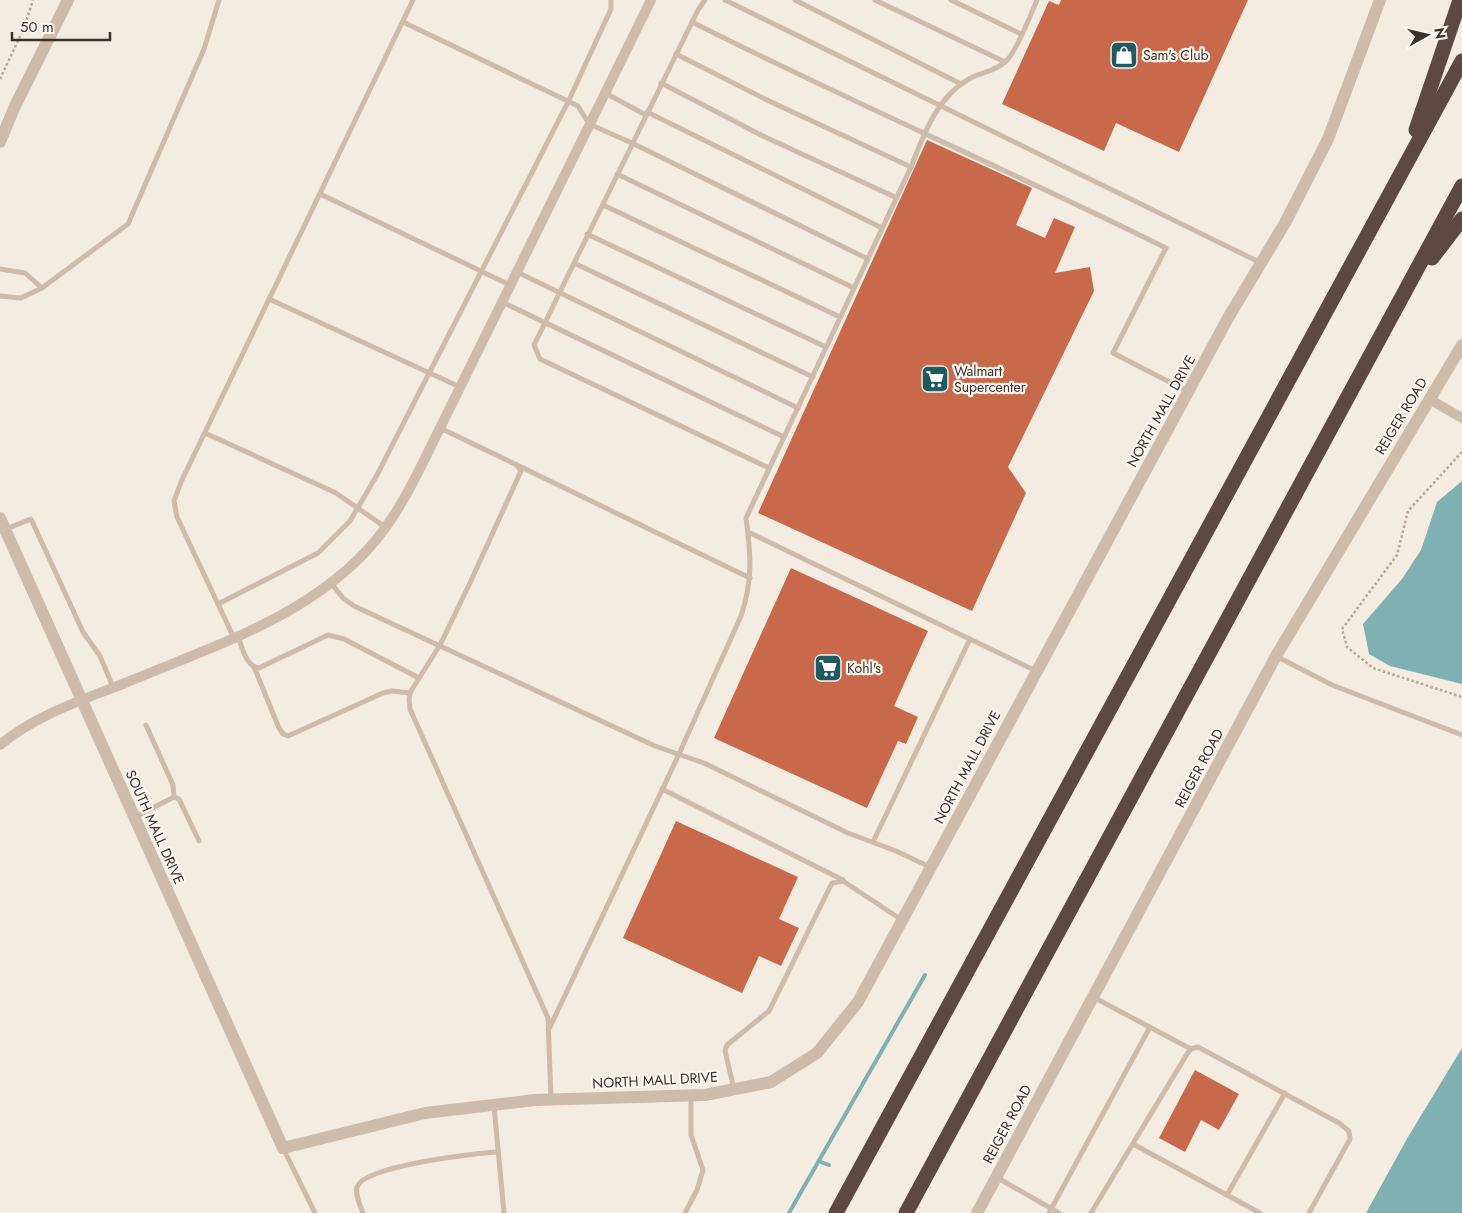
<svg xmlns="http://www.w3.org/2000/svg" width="1462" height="1213" viewBox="0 0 1462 1213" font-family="Jost,sans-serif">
	<rect width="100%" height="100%" fill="#f4ebe1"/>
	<g fill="#7fb0b2">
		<polygon points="1462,481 1462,684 1390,666 1369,654 1363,624 1402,579 1421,550 1437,502"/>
		<polygon points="1462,1048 1462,1213 1366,1213 1408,1137"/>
	</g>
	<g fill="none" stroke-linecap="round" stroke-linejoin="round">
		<g stroke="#7fb0b2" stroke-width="4">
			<polyline points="821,1162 829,1165"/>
			<polyline points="789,1213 925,975"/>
		</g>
	</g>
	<g fill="#c8694b">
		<polygon points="1061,0 1248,0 1179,152 1116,123 1104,151 1002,104 1049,1 1059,5"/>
		<polygon points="927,140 1032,188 1016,225 1045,238 1054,218 1075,227 1055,273 1090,267 1094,291 1008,467 1026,493 972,611 758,513"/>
		<polygon points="791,568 928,631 894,706 918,717 906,744 898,741 867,808 714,738"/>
		<polygon points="676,821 798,877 779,919 799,928 781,966 759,956 742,993 623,938"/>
		<polygon points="1195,1070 1239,1094 1219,1130 1201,1120 1185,1152 1159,1138"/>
	</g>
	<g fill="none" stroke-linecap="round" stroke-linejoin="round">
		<g stroke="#b9a596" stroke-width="2.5" stroke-dasharray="2.5 2.5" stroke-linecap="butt">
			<polyline points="0,79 24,28 33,0"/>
			<polyline points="1462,452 1408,511 1397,555 1342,629 1347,647 1373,668 1462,697"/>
		</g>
		<g stroke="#cdbbac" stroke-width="5">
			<polyline points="705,0 698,10 534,345 540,359 769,468"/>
			<polyline points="725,0 1261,263"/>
			<polyline points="795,0 961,84"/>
			<polyline points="875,0 1005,62"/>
			<polyline points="951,0 1021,34"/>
			<polyline points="403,22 578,106 589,124 632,143 868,259"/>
			<path d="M692,22C848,101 1009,170 1166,248L1113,353L1187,391"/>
			<polyline points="676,54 769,101 911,167"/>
			<polyline points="661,83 763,136 897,198"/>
			<polyline points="605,93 646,115"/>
			<polyline points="647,112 882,228"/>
			<polyline points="617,174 854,288"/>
			<polyline points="320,194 510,285"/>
			<polyline points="603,205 840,317"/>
			<polyline points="587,234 826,347"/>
			<polyline points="574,263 813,377"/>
			<polyline points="0,269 25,273 42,288 21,298 0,296"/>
			<polyline points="517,272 798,408"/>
			<polyline points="42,288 128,224 204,49 219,0"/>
			<polyline points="269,299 460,387"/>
			<polyline points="502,302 784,437"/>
			<polyline points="440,428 517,465 521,471 469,585 440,645 411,691 409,699 410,709 548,1018 551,1099"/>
			<polyline points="205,433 336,493 385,527"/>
			<polyline points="517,465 750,578"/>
			<polyline points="6,529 31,519 83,632 100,656 113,687"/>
			<polyline points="748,532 1036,671"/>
			<polyline points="331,583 343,598 354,606 655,746 704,763 848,833 896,851 930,867"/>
			<polyline points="218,604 318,553 350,521 377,475 568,102 611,9 611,0"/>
			<path d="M238,636C242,647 246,667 259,668L328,635L344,639L419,678"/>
			<polyline points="234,638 177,517 174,501 181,482 413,0"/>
			<polyline points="1276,656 1332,685 1462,735"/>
			<polyline points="254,667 279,728 283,734 288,736 383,693 392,691 410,693"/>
			<polyline points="662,789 843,880"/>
			<polyline points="174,797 179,799 199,841"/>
			<polyline points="135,817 174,797 173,785 146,725"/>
			<polyline points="873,842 970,639"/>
			<polyline points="1093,997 1191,1049"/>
			<path d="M550,1027L679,754L741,616C753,580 751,555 746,518L911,167C924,134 937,97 969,79C981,72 995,72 1006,61C1016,53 1031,14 1037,0"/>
			<polyline points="734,1089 725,1051 727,1045 769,1011 832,883 843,881 902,920"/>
			<polyline points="494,1106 504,1213"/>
			<polyline points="1133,1144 1260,1213"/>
			<polyline points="283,1148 315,1213"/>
			<polyline points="996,1177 1059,1213"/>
			<polyline points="1227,1195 1285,1093"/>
			<path d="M363,1213C360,1205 355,1195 357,1187C364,1166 475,1153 498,1152"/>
			<polyline points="685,1213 697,1190 703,1170 691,1135 691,1097"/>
			<polyline points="1049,1213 1150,1027"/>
			<polyline points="1091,1213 1187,1054 1191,1049 1198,1047 1339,1123 1349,1131 1350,1139 1309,1213"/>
		</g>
		<g stroke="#cdbbac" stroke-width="10">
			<polyline points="1429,399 1462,418"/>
			<path d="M0,745C35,715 83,700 125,683C213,646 313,616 376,540C403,507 421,466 440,428L651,0"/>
		</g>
		<g stroke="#cdbbac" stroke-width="12">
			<polyline points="0,142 15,106 68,0"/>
			<polyline points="0,518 283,1148 425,1113 535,1100 705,1095 771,1082 817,1053 858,1002 1228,318 1285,223 1328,139 1380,0"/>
			<polyline points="977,1213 1276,656 1462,345"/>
		</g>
		<g stroke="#5c4a42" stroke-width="15">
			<polyline points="1416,130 1460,0"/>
			<polyline points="1432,258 1462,219"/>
			<polyline points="836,1213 1462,61"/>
			<polyline points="906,1213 1462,186"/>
		</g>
	</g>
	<defs>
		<g id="shop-square" transform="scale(1.4375)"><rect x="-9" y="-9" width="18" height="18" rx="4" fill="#1f5a5e" stroke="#fbf5ee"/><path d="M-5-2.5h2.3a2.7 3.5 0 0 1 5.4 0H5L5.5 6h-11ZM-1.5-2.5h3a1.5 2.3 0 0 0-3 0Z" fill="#fff"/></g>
		<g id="supermarket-square" transform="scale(1.4375)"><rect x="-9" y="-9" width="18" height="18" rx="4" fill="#1f5a5e" stroke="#fbf5ee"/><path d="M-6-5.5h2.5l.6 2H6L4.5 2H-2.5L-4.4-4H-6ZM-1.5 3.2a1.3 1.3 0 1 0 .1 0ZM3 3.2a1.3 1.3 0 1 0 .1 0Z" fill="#fff"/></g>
	</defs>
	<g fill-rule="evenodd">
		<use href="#shop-square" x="1124" y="55"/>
		<use href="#supermarket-square" x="935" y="379"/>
		<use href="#supermarket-square" x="828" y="668"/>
	</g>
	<g text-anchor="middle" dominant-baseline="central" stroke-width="4.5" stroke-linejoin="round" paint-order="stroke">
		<g font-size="14" fill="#3b302b" stroke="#fbf5ee" text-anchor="start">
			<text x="1143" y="55">Sam's Club</text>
			<text x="954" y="371">Walmart<tspan x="954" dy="16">Supercenter</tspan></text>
			<text x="847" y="668">Kohl's</text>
		</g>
		<g font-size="14" fill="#3b302b" stroke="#fbf5ee">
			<text transform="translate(1161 411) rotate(-61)">NORTH MALL DRIVE</text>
			<text transform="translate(1401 416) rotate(-59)">REIGER ROAD</text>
			<text transform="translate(967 767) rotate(-62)">NORTH MALL DRIVE</text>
			<text transform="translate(1199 768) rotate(-62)">REIGER ROAD</text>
			<text transform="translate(155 827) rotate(66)">SOUTH MALL DRIVE</text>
			<text transform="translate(655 1080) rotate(-3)">NORTH MALL DRIVE</text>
			<text transform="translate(1007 1124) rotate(-62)">REIGER ROAD</text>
		</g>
	</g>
	<g transform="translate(1427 35) rotate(82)" stroke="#fbf5ee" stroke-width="4" paint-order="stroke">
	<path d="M0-4L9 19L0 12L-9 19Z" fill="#3b302b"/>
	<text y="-8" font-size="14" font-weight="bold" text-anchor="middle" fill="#3b302b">N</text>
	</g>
	<path d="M12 32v8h98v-8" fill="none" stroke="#3b302b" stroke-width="2.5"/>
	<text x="20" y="32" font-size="15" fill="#3b302b" stroke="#fbf5ee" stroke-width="4" paint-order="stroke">50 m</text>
</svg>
